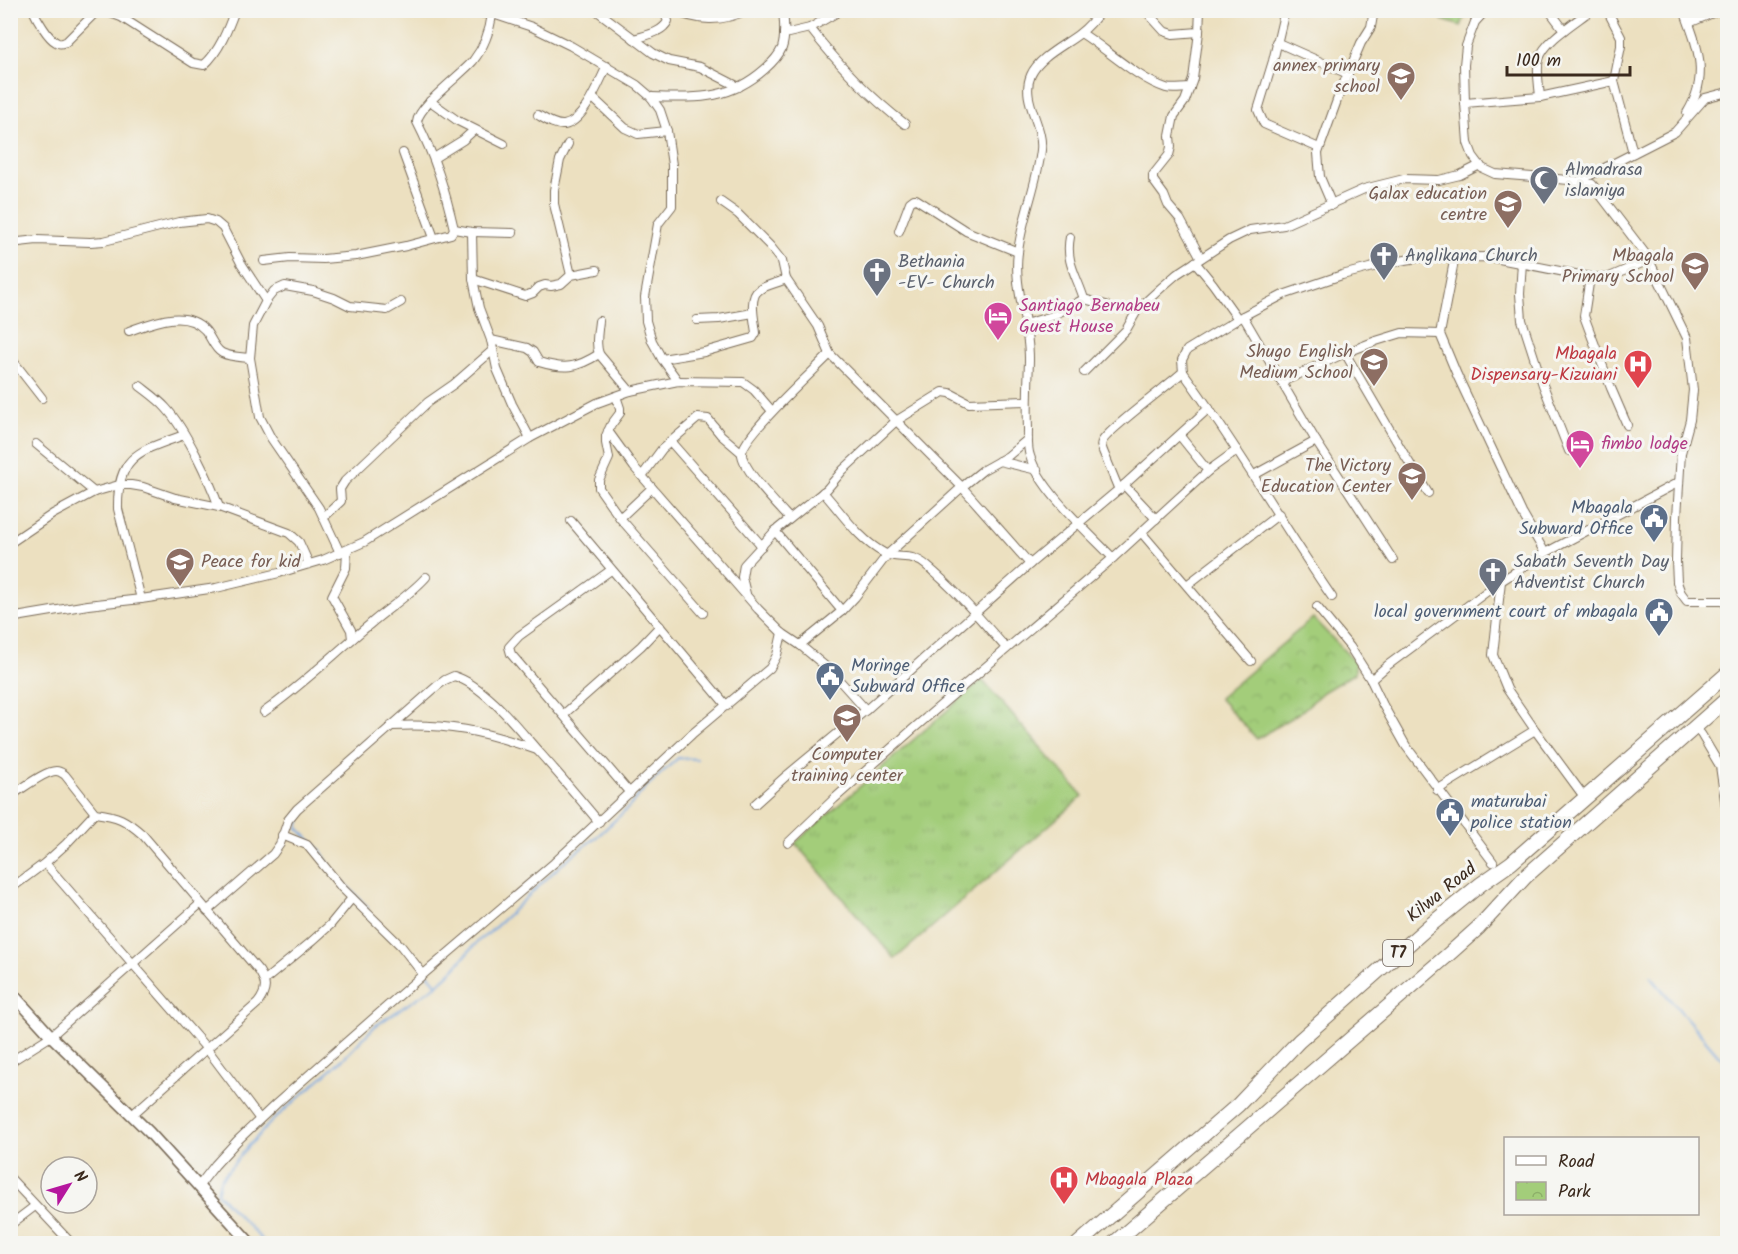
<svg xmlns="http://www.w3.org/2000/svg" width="1738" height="1254" viewBox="0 0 1738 1254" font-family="Kalam,sans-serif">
	<defs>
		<pattern id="grass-tufts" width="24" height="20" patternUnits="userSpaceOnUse" patternTransform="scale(1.5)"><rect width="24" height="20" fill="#a3cd7a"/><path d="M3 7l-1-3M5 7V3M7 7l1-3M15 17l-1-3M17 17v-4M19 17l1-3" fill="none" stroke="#8db069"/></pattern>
		<pattern id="park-crowns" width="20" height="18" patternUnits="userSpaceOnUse" patternTransform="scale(1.5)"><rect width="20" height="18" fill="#a3cd7a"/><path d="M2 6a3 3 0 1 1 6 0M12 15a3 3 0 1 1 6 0" fill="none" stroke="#8db069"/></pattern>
	</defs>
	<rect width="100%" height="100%" fill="#f6f6f2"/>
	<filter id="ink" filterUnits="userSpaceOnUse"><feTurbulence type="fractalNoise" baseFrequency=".0167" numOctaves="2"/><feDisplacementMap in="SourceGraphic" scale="12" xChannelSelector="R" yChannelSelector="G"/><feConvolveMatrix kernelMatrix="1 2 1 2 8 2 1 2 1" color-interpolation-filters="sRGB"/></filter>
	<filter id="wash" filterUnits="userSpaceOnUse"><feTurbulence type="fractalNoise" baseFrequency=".008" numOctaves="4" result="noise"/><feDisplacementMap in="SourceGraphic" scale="24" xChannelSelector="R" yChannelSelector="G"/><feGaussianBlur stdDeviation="1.35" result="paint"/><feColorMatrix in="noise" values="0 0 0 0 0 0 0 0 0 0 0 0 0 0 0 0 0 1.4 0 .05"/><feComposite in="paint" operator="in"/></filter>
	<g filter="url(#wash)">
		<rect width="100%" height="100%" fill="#ece0c0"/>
		<g fill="url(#grass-tufts)" stroke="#6f7c4c" stroke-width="1.5">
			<polygon points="1422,11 1463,11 1462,14 1465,16 1461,26 1442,20 1441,16 1431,12 1427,13"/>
			<polygon points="982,680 1083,796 895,959 795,843"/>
		</g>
		<polygon fill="url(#park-crowns)" stroke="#6f7c4c" stroke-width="1.5" points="1313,618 1355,662 1355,673 1323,692 1302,711 1257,739 1219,698"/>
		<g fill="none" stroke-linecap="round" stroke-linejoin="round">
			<g stroke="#74a5df" stroke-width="2">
				<polyline points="300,820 298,828 321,851 332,870 368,908"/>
				<polyline points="428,974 437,985"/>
				<polyline points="1651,977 1720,1057 1728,1062"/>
				<polyline points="266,1244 217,1193 220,1180 245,1150 271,1122 344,1058 375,1026 437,985 454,969 478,941 489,933 565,861 600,834 628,808 646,787 678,758 697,759"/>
			</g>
		</g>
	</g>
	<g filter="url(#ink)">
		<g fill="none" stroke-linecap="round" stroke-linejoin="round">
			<g stroke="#796a57" stroke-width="10">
				<g id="street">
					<path d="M33,10C37,19 48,38 56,42C60,45 62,43 66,42L98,10"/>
					<path d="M102,10L121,17L193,63L204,65C219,52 228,29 235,10"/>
					<polyline points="458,10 496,15 532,27 571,46 637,85 651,97 660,110 667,131 672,165 672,206 658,224 645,297 646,321 652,341 662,359 678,381"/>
					<polyline points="596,10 653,53 669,61 700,67 739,87"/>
					<path d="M673,10C696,21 723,23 746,10"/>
					<path d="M1101,10C1095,19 1088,27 1079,34C1065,45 1039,57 1031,75C1020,100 1044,125 1041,150C1037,185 1022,218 1018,252C1013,289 1030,324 1029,361C1028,384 1027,406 1028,429C1028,438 1027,448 1030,456C1040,490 1088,532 1113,558"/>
					<polyline points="1145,10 1164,31 1173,34 1199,32"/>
					<polyline points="1200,10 1199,32 1193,79 1185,101 1174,116 1170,136 1171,147 1169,155 1153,175 1153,180 1164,195 1168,205 1180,219 1201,258"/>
					<polyline points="1285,10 1273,61 1258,110 1264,124 1319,148"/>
					<polyline points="1486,10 1475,22 1466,46 1464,65 1465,103 1468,143 1473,156 1482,168 1495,174 1569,180 1592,184 1647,256 1687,338 1693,390 1690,420 1681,453 1677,517 1676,561 1677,582 1681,593 1687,601 1728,601"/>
					<polyline points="1549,10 1564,30"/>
					<polyline points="1607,10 1621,37 1621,46 1614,81 1633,153"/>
					<path d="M1684,10C1698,48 1710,76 1687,113"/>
					<polyline points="1689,23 1720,10"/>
					<path d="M810,28C837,63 870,97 905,124"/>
					<path d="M1081,33C1107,49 1136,78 1166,88C1172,90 1182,88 1190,88"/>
					<polyline points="784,34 810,28 836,13 836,10"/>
					<path d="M634,39C646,35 662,33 668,21L663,10"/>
					<polyline points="1276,42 1348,74"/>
					<path d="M651,97C696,98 729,101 765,69C772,63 778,57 782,48C786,36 784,22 783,10"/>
					<path d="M1540,97C1539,84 1536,70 1539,59C1545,40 1576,22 1591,10"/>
					<polyline points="593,98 625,128 638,134 667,131"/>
					<polyline points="430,101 458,121 504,144"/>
					<polyline points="1465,103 1540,97 1614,81"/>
					<path d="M538,115C545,119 555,126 564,125C584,122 599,82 607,66"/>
					<polyline points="568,144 560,160 554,190 554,204 571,275"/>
					<polyline points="403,153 434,238"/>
					<polyline points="434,158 463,140 474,130"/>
					<polyline points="1577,182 1675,132 1705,98 1728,92"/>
					<polyline points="721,202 738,214 770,246 782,261 786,279 818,326 830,354 962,487 1030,564"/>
					<polyline points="1332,205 1320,177 1318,153 1340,92 1361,43 1371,27 1374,10"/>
					<polyline points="454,229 472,232 513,233"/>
					<polyline points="899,231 910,202 914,199 916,199 966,231 1018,252"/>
					<polyline points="472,232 473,279 479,308 491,340 497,369 512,404 530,438"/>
					<polyline points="10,243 37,240 90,242 104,241 179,222 207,219 216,222 223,228 241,263 266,301"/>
					<polyline points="1455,256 1440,334 1457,375 1522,513 1545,553"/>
					<path d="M264,261L290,258L323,259L356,256L406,246L451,234L454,229C445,190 435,157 417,122C418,106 461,75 473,61C484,47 490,31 492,14"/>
					<polyline points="1195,262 1213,284 1238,319"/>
					<polyline points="1522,262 1520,294 1522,320 1543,385 1569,451"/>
					<polyline points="1590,277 1584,316 1611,388 1627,425"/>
					<polyline points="473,279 525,296 533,293 539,287 545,285 551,286 561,284 571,275 597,270"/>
					<polyline points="1084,299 1106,305"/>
					<polyline points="1243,316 1316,441 1393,560"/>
					<polyline points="697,320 719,319 753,313"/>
					<path d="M599,321C598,332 595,343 599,354L630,391"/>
					<path d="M1025,324L1052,316L1084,299C1077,276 1065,262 1070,237"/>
					<path d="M129,331C152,323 185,308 205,330C211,337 214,349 222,353C230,357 241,357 250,358"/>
					<path d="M491,340L527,348L533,352L539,362C565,370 577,368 599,354"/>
					<polyline points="1345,353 1404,454 1428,493"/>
					<polyline points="10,357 42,398"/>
					<path d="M662,359L704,352L753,338L756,333C755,322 748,297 759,290C766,285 778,283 786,279"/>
					<polyline points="1084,372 1126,330 1138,309 1162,287 1177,274 1229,240 1250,230 1284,225 1364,189 1404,179 1439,180 1460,175 1480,165"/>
					<polyline points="1282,382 1345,353 1376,341 1402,333 1440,334"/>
					<path d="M140,386C149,393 158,399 166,408C186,430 209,479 219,507"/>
					<polyline points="616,396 620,408 620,413 611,425 606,436 606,443 609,458 599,480 599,488 620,518 703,613"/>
					<polyline points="608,431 634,467 758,609 782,633 800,645 831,671 866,710"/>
					<polyline points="1180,436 1208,471"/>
					<polyline points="670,441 762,546"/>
					<polyline points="36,444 94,492"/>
					<polyline points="999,461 1037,470"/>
					<polyline points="1254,475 1316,441"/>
					<polyline points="642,476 662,449 698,418 708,419 721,435 742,453"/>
					<polyline points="1124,485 1156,519"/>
					<path d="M1119,490L1103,451C1102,447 1100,446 1102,442C1105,432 1171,383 1183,372"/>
					<path d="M823,492C842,513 859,540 884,553C899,561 909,551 927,566C956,590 981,620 1006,648"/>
					<polyline points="324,517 341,501 340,489 345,481 428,402 454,384 493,350"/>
					<polyline points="620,518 652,488"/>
					<path d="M789,518C777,505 745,472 742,455C739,438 815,370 830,354"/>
					<polyline points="571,521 727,706"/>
					<polyline points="775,531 842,611"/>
					<polyline points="1141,532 1251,661"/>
					<polyline points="10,543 53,514 94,492 119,485 131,485 143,487 175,498 219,507 289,533 299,542 309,564"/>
					<polyline points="347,551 346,568 332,596 351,630 352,639"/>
					<polyline points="340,553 319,508 271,438 260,417 250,358 253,326 266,301 274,291 285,286 313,291 334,298 350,306 387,310 401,302"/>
					<polyline points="611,570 519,636 509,647 511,654 630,793"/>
					<polyline points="1501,581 1493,655 1507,689 1535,730 1585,798"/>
					<polyline points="1187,585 1279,514"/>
					<polyline points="746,594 742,577 744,565 775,531 827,489 843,470 896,421 943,392 950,393 969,403 1027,401"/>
					<path d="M1332,597C1281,523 1237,445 1183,372L1182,360L1187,350L1243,316L1283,295L1342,275L1393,262L1418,258L1489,257L1590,277L1607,278L1649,260"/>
					<path d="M141,599L118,509C117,455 139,451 184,435"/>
					<polyline points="1317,607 1350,647 1371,680 1383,705 1406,746 1493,862"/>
					<polyline points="10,618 88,605 141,599 216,588 279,573 323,560 364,542 530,438 597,403 630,391 678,381 743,382 754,390 772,411"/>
					<polyline points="800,645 842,611 855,597 887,555 962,487 983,470 1008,456 1028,439"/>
					<polyline points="1371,680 1388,665 1501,581 1545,553 1679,482"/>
					<path d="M264,712C301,686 334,654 369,625C388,608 409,596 426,577"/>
					<polyline points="564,714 641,646 660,626"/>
					<path d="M391,726C447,723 484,731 537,750"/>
					<polyline points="1701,734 1720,766 1728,821"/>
					<polyline points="1437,790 1535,730"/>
					<path d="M10,796C21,790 44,771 56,771C60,771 62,773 65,775L95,813C118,816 125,819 143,835L259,971C267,983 267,991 258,1003L132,1115"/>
					<polyline points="755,804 786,776 866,710 1030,564 1124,485 1209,408"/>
					<polyline points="282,835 307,845 342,888 401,946 423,974"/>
					<polyline points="788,843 834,799 913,729 1113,558 1208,471 1237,450"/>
					<polyline points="45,863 207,1049 259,1118"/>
					<polyline points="10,889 45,863 66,844 95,813"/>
					<path d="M207,911L273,854L280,844L288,820L297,809L437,686L445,680L454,676C484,685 518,728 538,751C559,774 579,798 599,822"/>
					<polyline points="265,980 311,942 330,925 352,898"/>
					<polyline points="10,1062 51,1036 200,904"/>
					<polyline points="10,1178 72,1244"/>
					<polyline points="198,1187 215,1165 237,1141 276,1104 426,972 554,863 692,734 770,668 777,655 782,633"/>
					<polyline points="10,1225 35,1206"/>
				</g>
			</g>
			<g stroke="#796a57" stroke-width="13">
				<polyline id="secondary" points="10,991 51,1036 149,1132 251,1244"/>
			</g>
			<g stroke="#796a57" stroke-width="16">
				<g id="highway">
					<polyline points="1078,1244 1238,1105 1299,1041 1428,927 1481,884 1511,863 1728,673"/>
					<polyline points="1113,1244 1449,954 1478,928 1525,877 1728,698"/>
				</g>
			</g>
			<use href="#street" stroke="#fff" stroke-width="8"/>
			<use href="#secondary" stroke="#fff" stroke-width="10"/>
			<use href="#highway" stroke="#fff" stroke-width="14"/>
		</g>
	</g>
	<defs>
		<g id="school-pin" transform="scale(1.5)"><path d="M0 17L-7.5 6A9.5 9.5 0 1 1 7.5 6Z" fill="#8d6e63" stroke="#f6f6f2"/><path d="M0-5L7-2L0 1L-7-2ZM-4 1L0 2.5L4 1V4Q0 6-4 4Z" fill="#fff"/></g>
		<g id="mosque-pin" transform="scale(1.5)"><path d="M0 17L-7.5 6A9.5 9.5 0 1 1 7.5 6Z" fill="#6b7280" stroke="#f6f6f2"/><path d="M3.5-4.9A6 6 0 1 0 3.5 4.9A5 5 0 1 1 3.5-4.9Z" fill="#fff"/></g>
		<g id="church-pin" transform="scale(1.5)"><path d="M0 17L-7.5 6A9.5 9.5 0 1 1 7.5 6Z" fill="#6b7280" stroke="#f6f6f2"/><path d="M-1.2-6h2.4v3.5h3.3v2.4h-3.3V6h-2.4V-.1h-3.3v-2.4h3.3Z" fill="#fff"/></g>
		<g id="hotel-pin" transform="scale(1.5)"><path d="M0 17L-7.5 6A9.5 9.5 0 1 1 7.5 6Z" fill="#d1479c" stroke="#f6f6f2"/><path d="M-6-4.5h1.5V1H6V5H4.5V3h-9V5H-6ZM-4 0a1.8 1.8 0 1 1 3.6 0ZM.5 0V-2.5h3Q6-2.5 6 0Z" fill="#fff"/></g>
		<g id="hospital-pin" transform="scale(1.5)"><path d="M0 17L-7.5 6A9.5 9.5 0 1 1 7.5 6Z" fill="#e0444e" stroke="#f6f6f2"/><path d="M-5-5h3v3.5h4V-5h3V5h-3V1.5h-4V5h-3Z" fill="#fff"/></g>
		<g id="civic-pin" transform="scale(1.5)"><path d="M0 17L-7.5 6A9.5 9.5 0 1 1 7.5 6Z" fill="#5c6f8a" stroke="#f6f6f2"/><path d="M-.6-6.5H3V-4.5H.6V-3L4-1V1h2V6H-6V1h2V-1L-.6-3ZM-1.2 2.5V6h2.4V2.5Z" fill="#fff"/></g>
	</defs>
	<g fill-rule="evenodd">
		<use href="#school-pin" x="1401" y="76"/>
		<use href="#mosque-pin" x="1544" y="180"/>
		<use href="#school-pin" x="1508" y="204"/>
		<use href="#church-pin" x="1384" y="256"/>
		<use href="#school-pin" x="1695" y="266"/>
		<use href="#church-pin" x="877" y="272"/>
		<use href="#hotel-pin" x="998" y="316"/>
		<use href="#school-pin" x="1374" y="362"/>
		<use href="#hospital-pin" x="1638" y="364"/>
		<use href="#hotel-pin" x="1580" y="444"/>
		<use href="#school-pin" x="1412" y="476"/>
		<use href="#civic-pin" x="1654" y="518"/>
		<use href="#school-pin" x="180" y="562"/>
		<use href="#church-pin" x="1493" y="572"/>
		<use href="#civic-pin" x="1659" y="612"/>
		<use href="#civic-pin" x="830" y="676"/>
		<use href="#school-pin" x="847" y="718"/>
		<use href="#civic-pin" x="1450" y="812"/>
		<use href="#hospital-pin" x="1064" y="1180"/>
	</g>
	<g text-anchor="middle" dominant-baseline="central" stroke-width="6" stroke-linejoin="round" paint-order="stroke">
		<rect fill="#f6f6f2" stroke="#73675e" stroke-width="1.5" x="1383" y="940" width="30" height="26" rx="4.5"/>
		<g font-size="16" font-weight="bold" fill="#3b2a1e">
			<text x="1398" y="953">T7</text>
		</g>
		<g font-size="18" fill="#785e54" stroke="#f6f6f2" text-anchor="end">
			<text x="1380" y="66">annex primary<tspan x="1380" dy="21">school</tspan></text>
			<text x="1487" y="194">Galax education<tspan x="1487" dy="21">centre</tspan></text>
			<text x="1674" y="256">Mbagala<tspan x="1674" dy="21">Primary School</tspan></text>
			<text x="1353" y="352">Shugo English<tspan x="1353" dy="21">Medium School</tspan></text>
			<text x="1391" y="466">The Victory<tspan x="1391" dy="21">Education Center</tspan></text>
			<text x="201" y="562" text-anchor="start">Peace for kid</text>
			<text x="847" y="755" text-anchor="middle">Computer<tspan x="847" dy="21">training center</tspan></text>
		</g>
		<g font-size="18" fill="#5b616d" stroke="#f6f6f2" text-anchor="start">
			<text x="1565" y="170">Almadrasa<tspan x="1565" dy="21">islamiya</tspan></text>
			<text x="1405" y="256">Anglikana Church</text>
			<text x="898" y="262">Bethania<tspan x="898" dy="21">-EV- Church</tspan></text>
			<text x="1514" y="562">Sabath Seventh Day<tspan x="1514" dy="21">Adventist Church</tspan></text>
		</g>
		<g font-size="18" fill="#b23c85" stroke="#f6f6f2" text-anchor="start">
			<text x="1019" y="306">Santiago Bernabeu<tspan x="1019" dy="21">Guest House</tspan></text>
			<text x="1601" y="444">fimbo lodge</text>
		</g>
		<g font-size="18" fill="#be3a42" stroke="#f6f6f2" text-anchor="end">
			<text x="1617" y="354">Mbagala<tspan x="1617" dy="21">Dispensary-Kizuiani</tspan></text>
			<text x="1085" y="1180" text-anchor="start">Mbagala Plaza</text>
		</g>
		<g font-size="18" fill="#4e5e75" stroke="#f6f6f2" text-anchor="end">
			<text x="1633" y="508">Mbagala<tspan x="1633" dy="21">Subward Office</tspan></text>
			<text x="1638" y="612">local government court of mbagala</text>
			<text x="851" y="666" text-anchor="start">Moringe<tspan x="851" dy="21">Subward Office</tspan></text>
			<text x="1471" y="802" text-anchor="start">maturubai<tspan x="1471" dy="21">police station</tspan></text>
		</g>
		<g font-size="18" fill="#3b2a1e" stroke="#f6f6f2">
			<text transform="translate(1442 893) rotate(-39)">Kilwa Road</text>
		</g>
	</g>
	<rect width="1738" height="1254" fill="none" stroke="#f6f6f2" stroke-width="36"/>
	<rect x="1504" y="1137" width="195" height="78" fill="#f6f6f2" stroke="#aba49d" stroke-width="1.5"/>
	<rect x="1516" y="1156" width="30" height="9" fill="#ffffff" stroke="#aba49d" stroke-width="1.5"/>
	<text x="1558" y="1167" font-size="18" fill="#3b2a1e">Road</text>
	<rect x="1516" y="1182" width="30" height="18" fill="url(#park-crowns)" stroke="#aba49d" stroke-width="1.5"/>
	<text x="1558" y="1197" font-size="18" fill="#3b2a1e">Park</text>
	<g transform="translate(69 1185) rotate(53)"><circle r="28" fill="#f6f6f2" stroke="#aba49d" stroke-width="1.5"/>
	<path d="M0-4.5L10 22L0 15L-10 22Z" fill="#b5179e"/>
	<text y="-9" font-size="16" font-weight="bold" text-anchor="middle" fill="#3b2a1e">N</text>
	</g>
	<path d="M1507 66v9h123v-9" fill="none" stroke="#3b2a1e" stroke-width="3"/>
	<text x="1516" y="66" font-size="18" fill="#3b2a1e" stroke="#f6f6f2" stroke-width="4.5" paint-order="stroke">100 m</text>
</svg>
